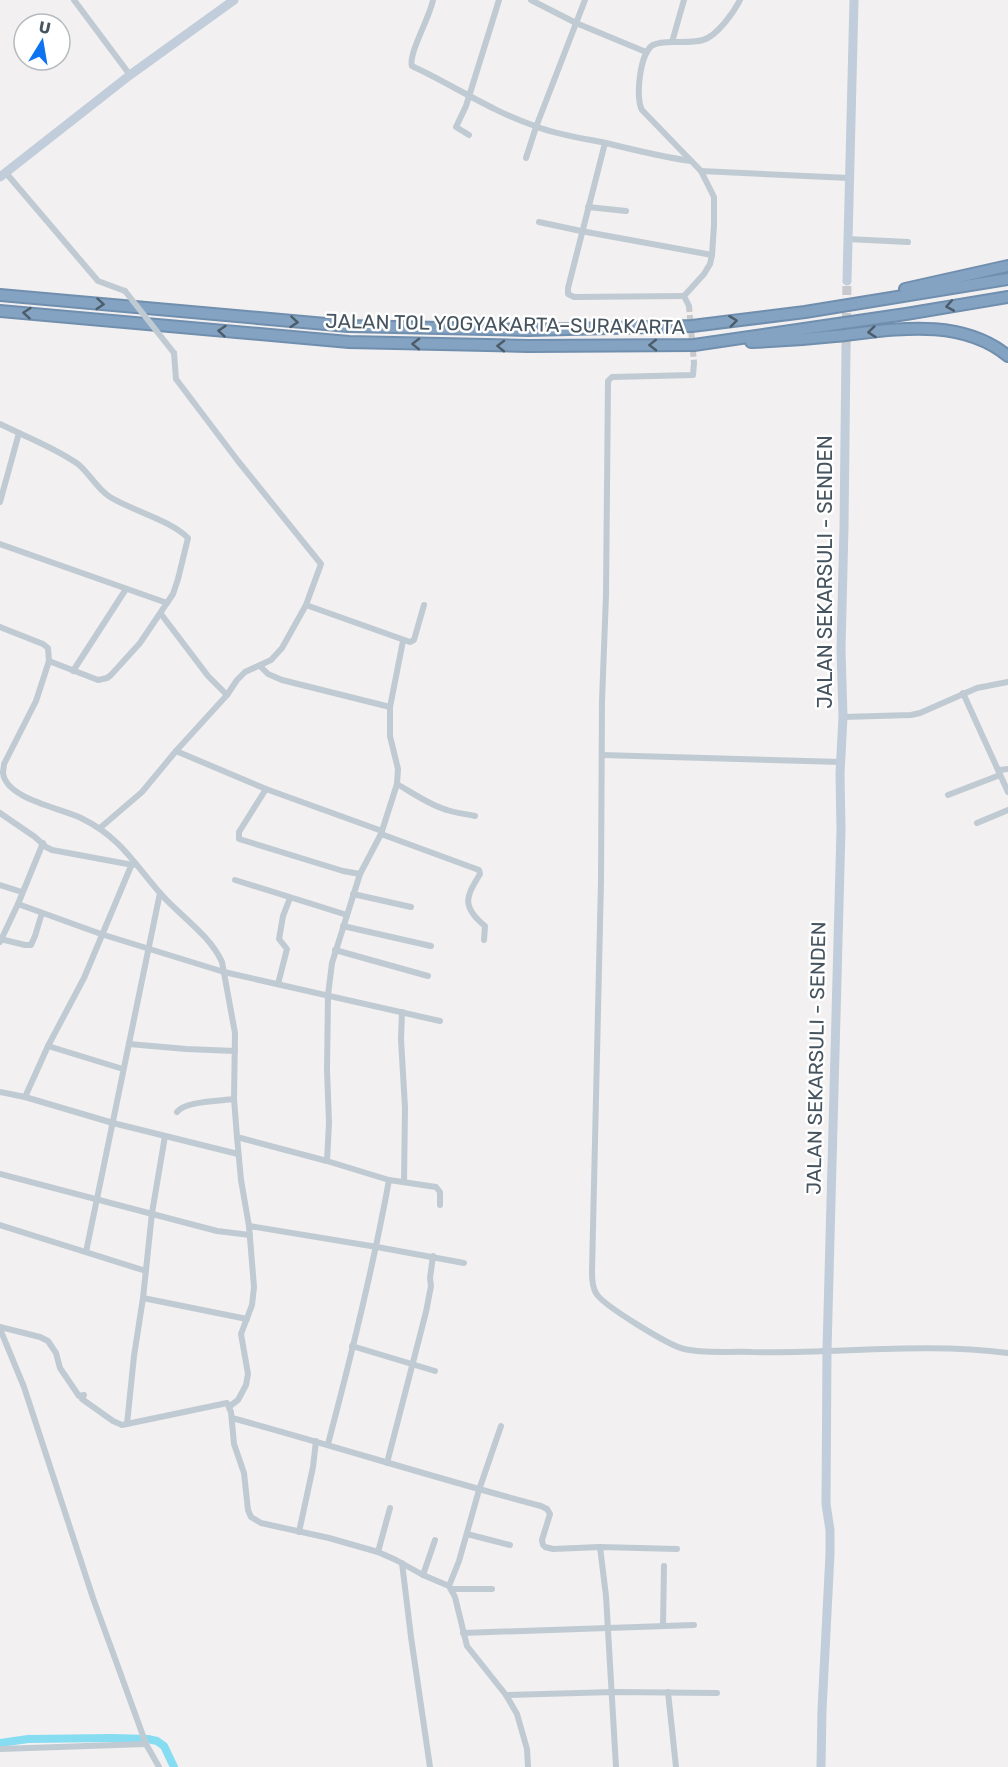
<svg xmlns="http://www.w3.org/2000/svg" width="1008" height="1767" viewBox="0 0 1008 1767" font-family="Rubik,sans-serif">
	<rect width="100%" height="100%" fill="#f2f0f0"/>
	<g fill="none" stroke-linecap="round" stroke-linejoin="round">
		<polyline stroke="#86ddf2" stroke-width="8" points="0,1743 28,1739 112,1738 148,1739 157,1741 164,1746 174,1767"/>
		<polyline stroke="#c7c9cc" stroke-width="6" stroke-dasharray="6 3" stroke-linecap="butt" points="689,306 694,363"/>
		<polyline stroke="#c7c9cc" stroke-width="9" stroke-dasharray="9 4.5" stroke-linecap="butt" points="846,349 847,281"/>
		<g stroke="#708eae" stroke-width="14">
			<g id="highway">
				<polyline points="905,289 1008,266"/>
				<polyline points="0,295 348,326 528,330 692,326 805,312 1008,279"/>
				<polyline points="0,311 349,342 528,346 694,345 906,314 1008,297"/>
				<path d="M751,342C779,341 807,339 835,336C892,330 959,316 1008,356"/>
			</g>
		</g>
		<g stroke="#c0cad3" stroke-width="6">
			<polyline points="74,0 130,75"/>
			<path d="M433,0C430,17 408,54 412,66C453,85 491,111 535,126C557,135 582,138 606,143C634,150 662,157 691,161"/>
			<polyline points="531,0 576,23 646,52"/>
			<polyline points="672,42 684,0"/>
			<polyline points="469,135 456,127 466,106 499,0"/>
			<polyline points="605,143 568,288 568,294 574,297 684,296"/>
			<polyline points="526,158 536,127 585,0"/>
			<polyline points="701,171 849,178"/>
			<polyline points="6,173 98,281 125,291"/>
			<polyline points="588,207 626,211"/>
			<polyline points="539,222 581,231 712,255"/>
			<polyline points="847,239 908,242"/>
			<path d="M689,306L684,296L704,274L710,264L712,255L714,225V197L701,171L642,110C635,98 640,52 653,45C661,41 672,42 680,42C688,42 696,42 703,40C717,36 734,12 740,0"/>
			<path d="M694,363L693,375L612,377L608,381L606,596L602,701L601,881L592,1271C592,1278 592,1287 596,1293C602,1305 670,1346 684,1349C705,1354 730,1351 752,1352C838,1354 923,1342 1008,1353"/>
			<path d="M0,424C26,437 54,447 78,464C90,474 97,489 110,497C133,511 170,520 188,538L178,579L173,594L140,643L111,675L107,678L98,680L49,661"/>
			<polyline points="0,502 19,433"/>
			<polyline points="0,544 167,603"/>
			<polyline points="306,605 410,642 414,640 424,605"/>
			<polyline points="161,614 208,676 227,695"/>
			<path d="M0,627L43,644L48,648L49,661L36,701L4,764C4,767 3,770 3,773C6,799 61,808 81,818C120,837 133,862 160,893C180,916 209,934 222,962L235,1033L234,1099L237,1137L241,1180L249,1226L254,1287L252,1305L241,1334L248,1374L246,1385L238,1400L230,1406"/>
			<polyline points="260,666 268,674 282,680 390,707"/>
			<polyline points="73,671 126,589"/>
			<polyline points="963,693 1008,792"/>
			<polyline points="843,717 911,715 920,713 977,688 1008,682"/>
			<polyline points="176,751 266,789 382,831"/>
			<polyline points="602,755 841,762"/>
			<polyline points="999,770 1008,769"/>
			<path d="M397,784C413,793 429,805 447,810C456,813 466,814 475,816"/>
			<polyline points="266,789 239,832 239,839 343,871 360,874"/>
			<polyline points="948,795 1000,775"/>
			<polyline points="0,813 35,837 46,847 52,850 133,865"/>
			<polyline points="977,823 1008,810"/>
			<polyline points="100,828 142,792 176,751 227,695 237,680 245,672 271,660 282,648 306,605 321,564 238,461 176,379 174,353"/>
			<path d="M381,834L479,870L480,874C466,897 461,906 485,926L484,940"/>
			<polyline points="235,880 347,915"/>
			<polyline points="0,885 22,892"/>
			<polyline points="353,894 411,907"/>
			<polyline points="18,904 101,934 224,972 440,1021"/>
			<polyline points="343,926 431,946"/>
			<polyline points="0,939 25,945 31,945 35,936 42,913"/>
			<polyline points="0,942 18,904 43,843"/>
			<polyline points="335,950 428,976"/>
			<polyline points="278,984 287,949 279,939 283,916 290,898"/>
			<polyline points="402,1012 401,1039 405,1108 404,1182"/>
			<polyline points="129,1044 186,1049 235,1051"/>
			<polyline points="48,1046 123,1069"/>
			<polyline points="0,1092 25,1097 113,1123 238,1154"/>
			<polyline points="25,1097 48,1046 84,978 131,866"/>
			<path d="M177,1112C185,1101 220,1101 234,1099"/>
			<polyline points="237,1137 327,1161 389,1180 436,1187 440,1192 440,1205"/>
			<polyline points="327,1161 329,1123 327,1070 328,995 332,963 360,874 381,834 397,784 398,769 390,736 390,707 403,641"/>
			<polyline points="0,1174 217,1231 250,1235"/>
			<polyline points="0,1225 146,1271"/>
			<polyline points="249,1226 377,1247 464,1263"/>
			<polyline points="86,1252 160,893"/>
			<polyline points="143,1298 247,1319"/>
			<polyline points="0,1327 40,1337 48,1341 56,1353 60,1368 79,1396 84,1395 82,1399 113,1421 122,1425 227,1403 231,1412 234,1444 244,1473 248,1510 251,1517 261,1523 329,1538 378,1552 396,1560 423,1575 449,1586 455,1597 467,1646 506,1695 517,1714 527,1749 528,1767"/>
			<polyline points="0,1329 24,1387 93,1598 129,1697 146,1744 159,1767"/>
			<polyline points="352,1346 435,1371"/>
			<path d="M232,1418C335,1446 438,1479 541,1506L547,1509L550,1514L542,1540L543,1545L545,1547L553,1549L600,1547L677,1549"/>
			<polyline points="127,1424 134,1356 143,1298 152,1213 165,1136"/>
			<path d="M328,1444C351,1357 373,1269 389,1180"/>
			<polyline points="387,1463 426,1312 431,1286 430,1278 433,1256"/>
			<polyline points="299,1532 313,1467 316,1441"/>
			<polyline points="467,1534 510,1545"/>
			<polyline points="600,1547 606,1596 616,1767"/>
			<polyline points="378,1552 390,1508"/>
			<polyline points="402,1563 411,1637 430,1767"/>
			<polyline points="423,1575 435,1540"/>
			<polyline points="449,1586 459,1561 479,1490 501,1426"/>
			<polyline points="452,1589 492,1589"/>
			<polyline points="663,1626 664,1566"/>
			<polyline points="463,1633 694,1625"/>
			<polyline points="668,1692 676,1767"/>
			<polyline points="506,1695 613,1692 717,1693"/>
			<polyline points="0,1749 146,1744"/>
		</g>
		<g stroke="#c1cdda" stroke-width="9">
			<polyline points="0,177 130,75 234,0"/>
			<polyline points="847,281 854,0"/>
			<polyline points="821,1767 822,1710 830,1554 830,1530 826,1504 827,1350 841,830 840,774 843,717 841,649 844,527 846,349"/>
		</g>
		<use href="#highway" stroke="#84a3c2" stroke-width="10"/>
		<polyline stroke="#c0cad3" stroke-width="6" points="125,291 174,353"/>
	</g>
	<defs><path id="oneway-chevron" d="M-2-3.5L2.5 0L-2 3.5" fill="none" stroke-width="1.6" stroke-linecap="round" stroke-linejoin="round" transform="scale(1.5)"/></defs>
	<g stroke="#4c5c69">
		<use href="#oneway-chevron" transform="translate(100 304) rotate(5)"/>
		<use href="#oneway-chevron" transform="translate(950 306) rotate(170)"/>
		<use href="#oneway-chevron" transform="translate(27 313) rotate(-175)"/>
		<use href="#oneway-chevron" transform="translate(733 321) rotate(-7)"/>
		<use href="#oneway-chevron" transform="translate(294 322) rotate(5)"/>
		<use href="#oneway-chevron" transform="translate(222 331) rotate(-175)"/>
		<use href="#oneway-chevron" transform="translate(872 332) rotate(174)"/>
		<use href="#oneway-chevron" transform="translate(416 344) rotate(-179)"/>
		<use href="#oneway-chevron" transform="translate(653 345) rotate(179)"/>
		<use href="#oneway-chevron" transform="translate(501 346) rotate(-179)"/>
	</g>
	<g text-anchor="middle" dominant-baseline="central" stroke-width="5" stroke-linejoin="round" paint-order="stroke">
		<g font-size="20" fill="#46545f" stroke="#fff">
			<text transform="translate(505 324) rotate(1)">JALAN TOL YOGYAKARTA–SURAKARTA</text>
			<text transform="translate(825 572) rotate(-90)">JALAN SEKARSULI - SENDEN</text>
			<text transform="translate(816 1058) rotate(-89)">JALAN SEKARSULI - SENDEN</text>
		</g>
	</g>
	<g transform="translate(42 42) rotate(11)"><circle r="28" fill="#ffffff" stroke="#b5bbbf" stroke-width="1.5"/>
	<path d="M0-4.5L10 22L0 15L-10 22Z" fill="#0d73f0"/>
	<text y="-9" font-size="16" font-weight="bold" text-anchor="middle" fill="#46545f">U</text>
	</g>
</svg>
